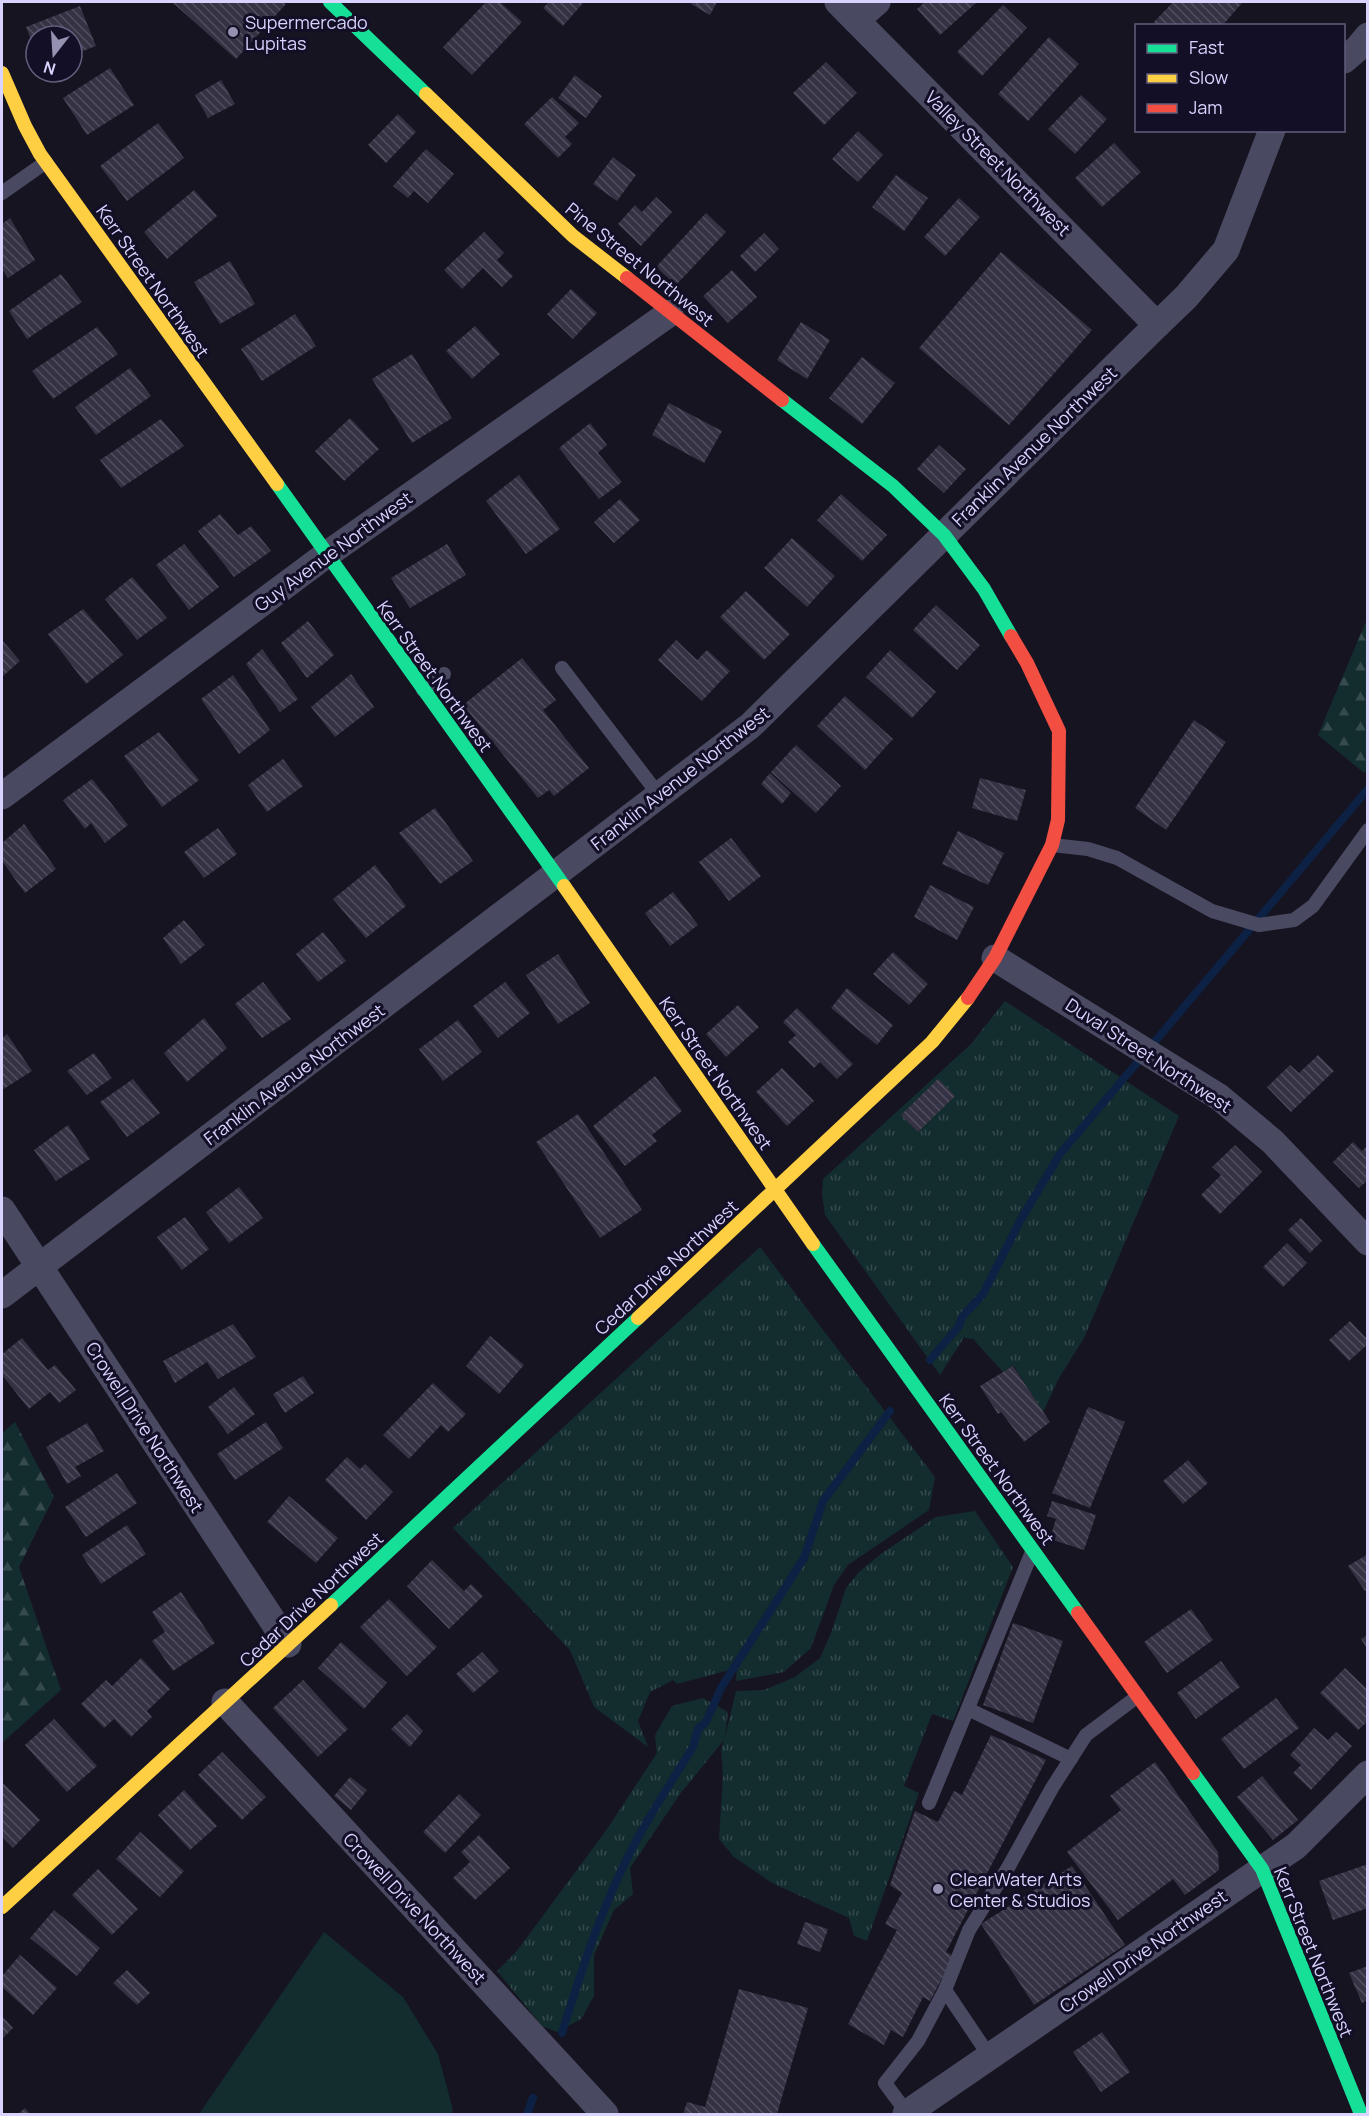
<svg xmlns="http://www.w3.org/2000/svg" width="1369" height="2116" viewBox="0 0 1369 2116" font-family="Manrope,sans-serif">
	<defs>
		<pattern id="grass-tufts" width="24" height="20" patternUnits="userSpaceOnUse" patternTransform="scale(1.5)"><rect width="24" height="20" fill="#132c2d"/><path d="M3 7l-1-3M5 7V3M7 7l1-3M15 17l-1-3M17 17v-4M19 17l1-3" fill="none" stroke="#354a4c"/></pattern>
		<pattern id="forest-firs" width="22" height="20" patternUnits="userSpaceOnUse" patternTransform="scale(1.5)"><rect width="22" height="20" fill="#132c2d"/><path d="M5 1l3.5 6h-7zM16 11l3.5 6h-7z" fill="#354a4c"/></pattern>
		<pattern id="building-back-hatch" width="6" height="6" patternUnits="userSpaceOnUse" patternTransform="scale(1.5)"><rect width="6" height="6" fill="#343243"/><path d="M-1 5l2 2M0 0l6 6M5-1l2 2" fill="none" stroke="#514f5f"/></pattern>
	</defs>
	<rect width="100%" height="100%" fill="#161421"/>
	<g fill="url(#grass-tufts)">
		<polygon points="1005,1001 1179,1116 1084,1338 1059,1378 1043,1412 1014,1366 1003,1372 973,1339 965,1338 965,1336 940,1375 825,1215 822,1195 823,1179 971,1044"/>
		<polygon points="760,1247 935,1477 929,1510 848,1565 834,1585 811,1648 784,1672 736,1681 737,1668 677,1684 673,1680 650,1692 638,1721 648,1747 594,1707 570,1650 453,1528"/>
		<polygon points="975,1511 1013,1567 953,1721 932,1714 904,1786 919,1793 867,1941 854,1936 849,1918 772,1883 734,1857 719,1839 723,1775 721,1750 724,1740 680,1794 630,1868 633,1894 614,1910 594,1955 594,1996 581,2019 557,2032 542,2026 497,1971 516,1952 605,1832 657,1753 655,1735 672,1706 703,1698 728,1712 725,1737 736,1691 764,1690 795,1677 820,1658 831,1633 846,1588 859,1572 882,1553 936,1517"/>
	</g>
	<g fill="url(#forest-firs)">
		<polygon points="1367,619 1368,770 1364,773 1318,735"/>
		<polygon points="15,1422 54,1497 19,1567 61,1690 2,1743 2,1433"/>
	</g>
	<polygon fill="#132c2d" points="324,1932 403,1997 438,2054 452,2106 453,2114 199,2114"/>
	<g fill="none" stroke-linecap="round" stroke-linejoin="round">
		<g stroke="#0d2144" stroke-width="8">
			<polyline points="930,1360 959,1326 962,1317 983,1294 1021,1219 1060,1154 1368,789"/>
			<path d="M562,2033C582,1969 602,1905 634,1845C652,1811 673,1779 693,1747L698,1729L706,1722L721,1688L804,1558L823,1501L890,1411"/>
			<polyline points="527,2114 533,2098"/>
		</g>
	</g>
	<g fill="url(#building-back-hatch)">
		<polygon points="172,2 283,2 286,4 236,59"/>
		<polygon points="486,2 500,2 522,22 472,75 443,47"/>
		<polygon points="549,2 584,2 563,26 543,8"/>
		<polygon points="692,2 717,2 710,15 691,4"/>
		<polygon points="925,2 977,2 940,35 917,9"/>
		<polygon points="1173,2 1240,2 1242,3 1222,26 1158,26 1154,22"/>
		<polygon points="1003,5 1027,28 982,76 957,52"/>
		<polygon points="80,6 96,46 72,55 72,36 36,36 36,53 26,27"/>
		<polygon points="1049,37 1079,64 1028,121 998,94"/>
		<polygon points="826,62 857,93 824,125 793,93"/>
		<polygon points="110,68 134,105 87,135 63,98"/>
		<polygon points="575,75 602,96 586,118 558,98"/>
		<polygon points="221,80 235,104 208,118 195,95"/>
		<polygon points="1081,95 1107,119 1075,154 1048,129"/>
		<polygon points="552,97 579,123 565,137 572,144 558,158 524,124"/>
		<polygon points="398,114 416,132 386,163 368,145"/>
		<polygon points="158,123 184,158 127,201 100,166"/>
		<polygon points="858,131 883,155 858,182 832,159"/>
		<polygon points="1114,143 1141,172 1102,207 1075,178"/>
		<polygon points="426,149 454,174 428,203 414,191 408,198 393,186"/>
		<polygon points="613,157 636,175 617,201 593,184"/>
		<polygon points="896,175 928,198 904,231 872,207"/>
		<polygon points="194,190 217,216 167,259 144,232"/>
		<polygon points="656,197 672,212 641,246 618,224 635,205 642,212"/>
		<polygon points="959,198 980,217 945,256 924,237"/>
		<polygon points="706,213 726,232 676,285 656,267"/>
		<polygon points="10,218 35,260 8,278 2,269 2,224"/>
		<polygon points="484,232 504,253 497,260 513,276 502,287 483,268 462,289 444,270"/>
		<polygon points="764,233 779,249 755,272 740,256"/>
		<polygon points="1001,252 1092,330 1009,425 919,348"/>
		<polygon points="230,261 255,304 220,324 194,282"/>
		<polygon points="732,270 757,297 728,323 703,296"/>
		<polygon points="61,274 82,302 27,339 9,311"/>
		<polygon points="571,289 597,313 573,339 547,314"/>
		<polygon points="295,314 316,346 262,381 241,349"/>
		<polygon points="801,322 830,340 807,379 777,360"/>
		<polygon points="475,326 500,354 472,379 446,351"/>
		<polygon points="97,327 118,354 53,399 32,371"/>
		<polygon points="412,354 452,418 412,443 372,379"/>
		<polygon points="862,357 895,383 862,424 829,398"/>
		<polygon points="130,368 151,396 96,435 75,407"/>
		<polygon points="669,403 722,431 704,463 652,435"/>
		<polygon points="350,418 379,449 344,481 315,451"/>
		<polygon points="161,419 184,446 121,488 100,460"/>
		<polygon points="590,423 607,445 598,453 622,482 599,499 559,448"/>
		<polygon points="939,445 966,469 944,493 917,469"/>
		<polygon points="519,475 560,529 526,554 486,501"/>
		<polygon points="841,494 887,535 862,561 817,520"/>
		<polygon points="620,499 640,520 614,543 594,522"/>
		<polygon points="220,514 238,535 251,526 271,551 234,577 198,531"/>
		<polygon points="792,538 835,576 807,607 764,568"/>
		<polygon points="184,544 219,587 189,610 156,565"/>
		<polygon points="447,544 466,575 410,608 391,578"/>
		<polygon points="132,577 167,618 137,640 105,599"/>
		<polygon points="746,591 790,634 764,660 720,617"/>
		<polygon points="936,605 980,645 957,670 913,630"/>
		<polygon points="83,609 123,655 86,684 48,634"/>
		<polygon points="308,621 334,655 307,678 281,643"/>
		<polygon points="2,640 20,661 2,677"/>
		<polygon points="676,640 697,660 707,650 730,671 702,701 658,660"/>
		<polygon points="262,649 298,699 280,712 246,664"/>
		<polygon points="890,650 936,692 912,718 866,677"/>
		<polygon points="522,658 556,700 543,710 589,768 554,796 549,790 538,798 463,705"/>
		<polygon points="351,674 374,707 335,737 311,707"/>
		<polygon points="233,675 270,730 239,754 201,699"/>
		<polygon points="845,696 893,739 865,770 817,726"/>
		<polygon points="1194,720 1226,742 1166,830 1135,808"/>
		<polygon points="159,732 199,780 162,807 124,756"/>
		<polygon points="796,745 841,786 816,813 771,772"/>
		<polygon points="283,759 303,786 267,812 248,785"/>
		<polygon points="770,773 791,793 782,804 761,784"/>
		<polygon points="980,778 1026,790 1017,821 972,808"/>
		<polygon points="92,779 128,825 105,843 91,823 85,829 63,800"/>
		<polygon points="435,808 473,861 440,884 399,833"/>
		<polygon points="24,824 56,869 25,893 2,861 2,843"/>
		<polygon points="218,828 237,854 204,878 184,852"/>
		<polygon points="958,831 1004,853 988,885 942,864"/>
		<polygon points="731,838 761,876 729,901 699,862"/>
		<polygon points="375,865 406,906 366,938 333,899"/>
		<polygon points="930,885 974,907 957,940 914,917"/>
		<polygon points="673,892 698,925 670,946 645,913"/>
		<polygon points="184,920 205,945 181,964 163,938"/>
		<polygon points="323,932 346,961 318,982 296,954"/>
		<polygon points="893,952 928,984 909,1005 873,974"/>
		<polygon points="558,954 590,1003 558,1024 526,975"/>
		<polygon points="263,982 291,1019 262,1038 235,1004"/>
		<polygon points="505,982 530,1013 498,1038 473,1006"/>
		<polygon points="847,988 893,1025 877,1045 831,1008"/>
		<polygon points="738,1005 759,1027 726,1057 706,1034"/>
		<polygon points="797,1008 853,1064 837,1079 820,1062 814,1068 788,1042 796,1035 783,1022"/>
		<polygon points="204,1018 227,1048 187,1082 164,1053"/>
		<polygon points="458,1020 482,1052 443,1081 419,1049"/>
		<polygon points="7,1034 32,1071 2,1090 2,1038"/>
		<polygon points="94,1053 112,1078 87,1095 67,1071"/>
		<polygon points="1318,1055 1334,1071 1291,1112 1267,1087 1290,1065 1299,1073"/>
		<polygon points="782,1068 814,1101 787,1126 756,1092"/>
		<polygon points="655,1076 682,1111 652,1135 657,1141 625,1166 593,1126"/>
		<polygon points="133,1079 160,1113 127,1137 100,1102"/>
		<polygon points="938,1079 955,1096 918,1132 901,1115"/>
		<polygon points="578,1114 642,1210 600,1238 536,1142"/>
		<polygon points="68,1125 90,1159 56,1181 34,1150"/>
		<polygon points="1353,1142 1362,1151 1368,1145 1368,1180 1359,1188 1333,1162"/>
		<polygon points="1235,1145 1262,1172 1220,1214 1201,1195 1221,1175 1212,1167"/>
		<polygon points="239,1187 263,1218 229,1243 206,1212"/>
		<polygon points="185,1217 209,1249 182,1270 157,1237"/>
		<polygon points="1301,1218 1322,1241 1310,1253 1288,1230"/>
		<polygon points="1287,1243 1307,1263 1283,1287 1263,1267"/>
		<polygon points="1350,1321 1368,1340 1368,1344 1349,1361 1329,1340"/>
		<polygon points="233,1324 256,1357 218,1379 207,1362 175,1383 163,1361"/>
		<polygon points="490,1336 524,1365 499,1394 466,1366"/>
		<polygon points="22,1338 48,1370 55,1365 76,1390 59,1403 50,1392 29,1409 2,1375 2,1354"/>
		<polygon points="1013,1366 1050,1422 1024,1442 1001,1412 998,1414 980,1386"/>
		<polygon points="303,1376 314,1393 285,1413 273,1394"/>
		<polygon points="433,1383 466,1414 448,1432 441,1425 409,1459 383,1435"/>
		<polygon points="234,1387 255,1414 228,1434 208,1407"/>
		<polygon points="1088,1407 1125,1422 1090,1508 1052,1493"/>
		<polygon points="266,1422 283,1448 235,1480 217,1454"/>
		<polygon points="87,1423 104,1451 75,1467 81,1476 67,1484 46,1447"/>
		<polygon points="347,1457 360,1469 365,1464 393,1492 366,1520 325,1480"/>
		<polygon points="1188,1460 1208,1483 1183,1504 1163,1481"/>
		<polygon points="117,1473 137,1503 86,1537 65,1507"/>
		<polygon points="289,1496 338,1538 316,1563 267,1522"/>
		<polygon points="1052,1501 1096,1515 1084,1550 1050,1539 1056,1519 1047,1516"/>
		<polygon points="127,1525 146,1554 101,1584 82,1555"/>
		<polygon points="1368,1554 1368,1589 1365,1591 1348,1566"/>
		<polygon points="432,1560 464,1591 471,1584 483,1596 449,1629 407,1586"/>
		<polygon points="181,1592 215,1643 173,1671 152,1641 165,1632 152,1612"/>
		<polygon points="389,1599 437,1647 407,1676 360,1627"/>
		<polygon points="1191,1609 1213,1640 1167,1673 1144,1642"/>
		<polygon points="1013,1623 1063,1641 1033,1723 983,1705"/>
		<polygon points="1368,1635 1368,1650 1361,1639"/>
		<polygon points="341,1642 387,1683 364,1709 318,1668"/>
		<polygon points="482,1652 499,1671 473,1693 456,1674"/>
		<polygon points="141,1658 170,1689 147,1711 152,1717 131,1737 114,1719 104,1728 81,1704 106,1680 112,1686"/>
		<polygon points="1221,1661 1240,1687 1196,1719 1177,1693"/>
		<polygon points="1345,1668 1368,1690 1368,1721 1358,1730 1320,1693"/>
		<polygon points="303,1680 348,1729 318,1757 273,1708"/>
		<polygon points="1276,1698 1299,1728 1244,1769 1221,1739"/>
		<polygon points="407,1714 423,1731 410,1747 391,1729"/>
		<polygon points="54,1719 97,1766 67,1792 25,1745"/>
		<polygon points="1314,1728 1328,1740 1336,1732 1352,1746 1311,1790 1293,1773 1301,1765 1290,1755"/>
		<polygon points="991,1735 1046,1760 946,1952 954,1956 930,2001 923,1997 903,2037 891,2030 884,2045 848,2024 897,1930 885,1924 902,1893 890,1885 915,1811 938,1822 954,1791 962,1795"/>
		<polygon points="222,1752 266,1797 242,1820 198,1775"/>
		<polygon points="1155,1762 1218,1852 1219,1870 1185,1895 1173,1879 1118,1920 1067,1852 1121,1810 1110,1796"/>
		<polygon points="1262,1776 1298,1820 1273,1840 1237,1797"/>
		<polygon points="350,1777 367,1790 351,1810 334,1796"/>
		<polygon points="2,1782 40,1820 13,1848 2,1837"/>
		<polygon points="184,1790 217,1826 190,1850 158,1815"/>
		<polygon points="459,1794 481,1815 445,1853 423,1832"/>
		<polygon points="140,1832 184,1871 160,1897 116,1859"/>
		<polygon points="479,1835 510,1868 475,1900 453,1878 470,1862 461,1852"/>
		<polygon points="1368,1864 1368,1908 1333,1920 1319,1881"/>
		<polygon points="1072,1866 1125,1945 1034,2005 981,1924"/>
		<polygon points="98,1869 138,1909 112,1935 72,1895"/>
		<polygon points="54,1910 100,1948 77,1976 30,1938"/>
		<polygon points="805,1922 828,1929 820,1952 797,1944"/>
		<polygon points="20,1955 57,1988 33,2015 2,1987 2,1976"/>
		<polygon points="1368,1966 1368,2000 1362,2003 1349,1973"/>
		<polygon points="127,1970 150,1993 137,2005 113,1983"/>
		<polygon points="739,1989 808,2008 777,2114 683,2114 687,2102 705,2107"/>
		<polygon points="2,2016 13,2028 2,2039"/>
		<polygon points="1102,2032 1130,2072 1101,2092 1073,2052"/>
		<polygon points="25,2108 30,2114 18,2114"/>
	</g>
	<g fill="none" stroke-linecap="round" stroke-linejoin="round">
		<g stroke="#4a4962" stroke-width="14">
			<polyline points="2,193 46,162"/>
			<polyline points="562,668 652,786"/>
			<polyline points="423,690 444,674"/>
			<polyline points="1052,845 1088,849 1117,858 1212,911 1259,925 1294,920 1313,906 1368,830"/>
			<polyline points="968,1709 1071,1759"/>
			<polyline points="929,1803 1032,1552"/>
			<polyline points="945,1990 990,2057"/>
			<polyline points="907,2113 885,2083 918,2041 945,1990 969,1930 1009,1866 1052,1788 1086,1735 1138,1696"/>
		</g>
		<g stroke="#4a4962" stroke-width="27">
			<polyline points="838,2 1157,325"/>
			<polyline points="856,20 877,2"/>
			<polyline points="1344,60 1358,48 1368,36"/>
			<polyline points="2,796 326,555 670,313"/>
			<polyline points="995,958 1219,1097 1273,1142 1368,1242"/>
			<polyline points="2,1210 288,1644"/>
			<polyline points="2,1295 750,726 1157,325 1186,297 1226,250 1272,130"/>
			<polyline points="225,1702 605,2114"/>
			<polyline points="906,2114 1296,1846 1368,1774"/>
		</g>
		<g stroke="#16e098" stroke-width="14">
			<polyline points="330,2 426,94"/>
			<polyline points="782,400 893,486 944,535 984,589 1011,636"/>
			<polyline points="277,484 564,886"/>
			<polyline points="813,1244 1078,1613"/>
			<polyline points="331,1605 638,1318"/>
			<polyline points="1193,1773 1262,1869 1361,2114"/>
		</g>
		<g stroke="#ffcf43" stroke-width="14">
			<polyline points="2,73 25,126 40,154 277,484"/>
			<polyline points="426,94 573,236 627,278"/>
			<polyline points="564,886 813,1244"/>
			<polyline points="638,1318 932,1042 968,998"/>
			<polyline points="2,1907 331,1605"/>
		</g>
		<g stroke="#f24e42" stroke-width="14">
			<polyline points="627,278 782,400"/>
			<polyline points="968,998 995,958 1052,845 1058,820 1059,731 1027,663 1011,636"/>
			<polyline points="1078,1613 1193,1773"/>
		</g>
	</g>
	<g fill="#9591b1" stroke="#130f26" stroke-width="2">
		<circle cx="233" cy="32" r="6"/>
		<circle cx="938" cy="1889" r="6"/>
	</g>
	<g text-anchor="middle" dominant-baseline="central" stroke-width="6" stroke-linejoin="round" paint-order="stroke">
		<g font-size="18" fill="#d9d4ff" stroke="#130f26" text-anchor="start">
			<text x="245" y="22">Supermercado<tspan x="245" dy="21">Lupitas</tspan></text>
			<text x="950" y="1879">ClearWater Arts<tspan x="950" dy="21">Center &amp; Studios</tspan></text>
		</g>
		<g font-size="18" fill="#d9d4ff" stroke="#130f26">
			<text transform="translate(998 163) rotate(45)">Valley Street Northwest</text>
			<text transform="translate(640 264) rotate(39)">Pine Street Northwest</text>
			<text transform="translate(153 281) rotate(55)">Kerr Street Northwest</text>
			<text transform="translate(1034 446) rotate(-44)">Franklin Avenue Northwest</text>
			<text transform="translate(333 551) rotate(-36)">Guy Avenue Northwest</text>
			<text transform="translate(435 676) rotate(54)">Kerr Street Northwest</text>
			<text transform="translate(680 778) rotate(-38)">Franklin Avenue Northwest</text>
			<text transform="translate(1149 1055) rotate(33)">Duval Street Northwest</text>
			<text transform="translate(716 1073) rotate(55)">Kerr Street Northwest</text>
			<text transform="translate(294 1074) rotate(-37)">Franklin Avenue Northwest</text>
			<text transform="translate(666 1267) rotate(-43)">Cedar Drive Northwest</text>
			<text transform="translate(145 1427) rotate(57)">Crowell Drive Northwest</text>
			<text transform="translate(997 1469) rotate(54)">Kerr Street Northwest</text>
			<text transform="translate(311 1599) rotate(-43)">Cedar Drive Northwest</text>
			<text transform="translate(415 1908) rotate(47)">Crowell Drive Northwest</text>
			<text transform="translate(1143 1951) rotate(-35)">Crowell Drive Northwest</text>
			<text transform="translate(1314 1952) rotate(68)">Kerr Street Northwest</text>
		</g>
	</g>
	<rect width="1369" height="2116" fill="none" stroke="#d9d4ff" stroke-width="6"/>
	<rect x="1135" y="24" width="210" height="108" fill="#130f26" stroke="#625e7d" stroke-width="1.5"/>
	<rect x="1147" y="44" width="30" height="9" fill="#16e098" stroke="#625e7d" stroke-width="1.5"/>
	<text x="1189" y="54" font-size="18" fill="#d9d4ff">Fast</text>
	<rect x="1147" y="74" width="30" height="9" fill="#ffcf43" stroke="#625e7d" stroke-width="1.5"/>
	<text x="1189" y="84" font-size="18" fill="#d9d4ff">Slow</text>
	<rect x="1147" y="104" width="30" height="9" fill="#f24e42" stroke="#625e7d" stroke-width="1.5"/>
	<text x="1189" y="114" font-size="18" fill="#d9d4ff">Jam</text>
	<g transform="translate(54 54) rotate(197)"><circle r="28" fill="#130f26" stroke="#625e7d" stroke-width="1.5"/>
	<path d="M0-4.5L10 22L0 15L-10 22Z" fill="#9591b1"/>
	<text y="-9" font-size="16" font-weight="bold" text-anchor="middle" fill="#d9d4ff">N</text>
	</g>
</svg>
